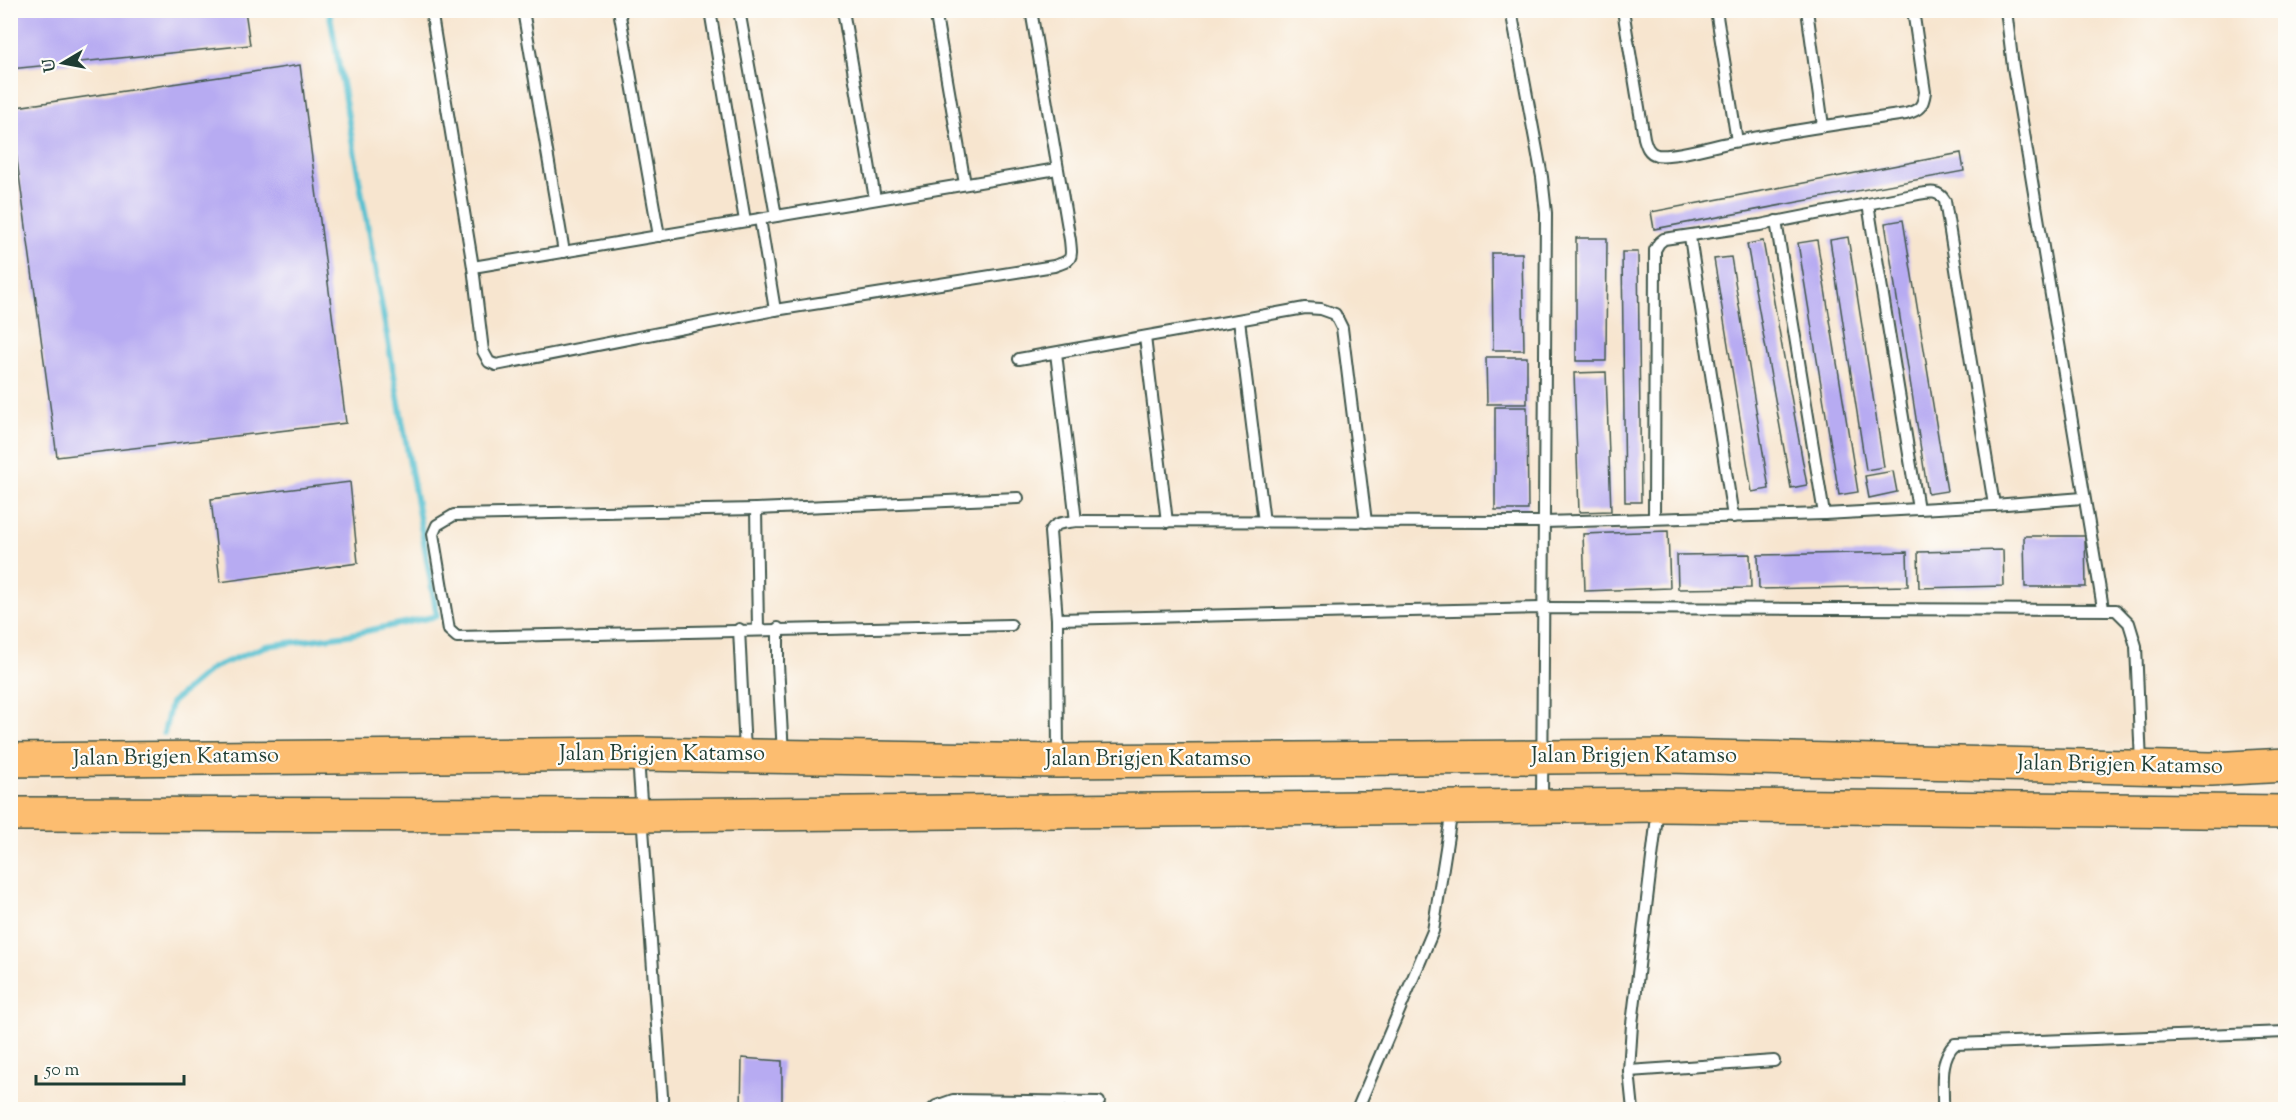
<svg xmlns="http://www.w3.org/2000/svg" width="2296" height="1120" viewBox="0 0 2296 1120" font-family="'Sorts Mill Goudy',serif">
	<rect width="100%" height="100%" fill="#fdfcf7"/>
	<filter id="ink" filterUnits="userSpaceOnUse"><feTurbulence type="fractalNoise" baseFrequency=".0167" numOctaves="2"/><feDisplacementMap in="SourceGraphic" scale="12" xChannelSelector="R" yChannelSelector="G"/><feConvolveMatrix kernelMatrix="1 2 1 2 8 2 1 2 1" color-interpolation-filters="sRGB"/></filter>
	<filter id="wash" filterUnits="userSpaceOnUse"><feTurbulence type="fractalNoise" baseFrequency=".008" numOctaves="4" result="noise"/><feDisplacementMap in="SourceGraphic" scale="24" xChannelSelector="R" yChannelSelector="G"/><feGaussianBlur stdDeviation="1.35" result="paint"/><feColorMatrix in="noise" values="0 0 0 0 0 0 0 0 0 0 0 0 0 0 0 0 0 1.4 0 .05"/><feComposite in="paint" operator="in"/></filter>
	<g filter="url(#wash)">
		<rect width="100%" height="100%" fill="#f7e5cf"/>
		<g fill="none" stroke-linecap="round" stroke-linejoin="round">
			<polyline stroke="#55c0d0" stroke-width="6" points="164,733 171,703 212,668 266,646 348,635 437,616 329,10"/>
		</g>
		<g id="blocks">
			<g fill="#b7abf2">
				<polygon points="10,10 245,10 250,45 10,69"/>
				<polygon points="300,65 346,423 57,457 10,108"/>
				<polygon points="1961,153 1964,171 1654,229 1651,212"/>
				<polygon points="1903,220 1947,491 1928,494 1885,223"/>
				<polygon points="1848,237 1884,467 1866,470 1830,240"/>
				<polygon points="1576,238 1607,238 1606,361 1576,361"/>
				<polygon points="1817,240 1858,492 1839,495 1798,243"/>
				<polygon points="1763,241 1807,485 1791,488 1747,244"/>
				<polygon points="1622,252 1638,252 1641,502 1625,502"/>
				<polygon points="1492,253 1522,253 1524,350 1493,350"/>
				<polygon points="1731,257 1769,489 1752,492 1714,259"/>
				<polygon points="1486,357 1527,357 1527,404 1487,404"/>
				<polygon points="1606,372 1611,511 1579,512 1574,373"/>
				<polygon points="1495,407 1527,407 1528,510 1495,510"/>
				<polygon points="1893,471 1897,492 1869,498 1865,476"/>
				<polygon points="350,482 358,563 220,582 211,499"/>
				<polygon points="1668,531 1670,588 1585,591 1583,534"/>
				<polygon points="2024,536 2085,536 2086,587 2025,587"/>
				<polygon points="2003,550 2004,586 1919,588 1918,552"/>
				<polygon points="1907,552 1908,586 1759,589 1758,555"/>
				<polygon points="1750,554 1751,588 1678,589 1677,555"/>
				<polygon points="742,1058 782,1061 782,1110 741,1110"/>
			</g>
		</g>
	</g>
	<g filter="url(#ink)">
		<use href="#blocks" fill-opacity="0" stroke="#3f564b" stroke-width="1.5"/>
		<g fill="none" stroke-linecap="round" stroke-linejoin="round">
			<g stroke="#3f564b" stroke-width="14">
				<g id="lane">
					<path d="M431,10L473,267L483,351L489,362L496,365L775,310L1054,266C1073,260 1072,259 1070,240L1031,10"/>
					<polyline points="523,10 564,252"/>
					<polyline points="619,10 659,236"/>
					<polyline points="710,10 745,221"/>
					<polyline points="739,10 776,216"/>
					<polyline points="843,10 875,199"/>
					<polyline points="935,10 965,184"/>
					<polyline points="1511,10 1542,177 1546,213 1542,802"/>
					<path d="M1623,10L1644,138C1646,145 1648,153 1657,155C1674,158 1718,144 1738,141C1794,130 1850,122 1906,114C1920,110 1923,106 1925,92L1913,10"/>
					<polyline points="1716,10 1737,141"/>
					<polyline points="1807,10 1823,126"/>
					<polyline points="2006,10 2013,67 2103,608"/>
					<polyline points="1868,204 1918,509"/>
					<polyline points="760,219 775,310"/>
					<polyline points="1776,221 1824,514"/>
					<polyline points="1690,237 1733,517"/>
					<polyline points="473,267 1057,169"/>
					<polyline points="1239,320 1264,522"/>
					<polyline points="1145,337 1167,522"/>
					<polyline points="1056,353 1076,521"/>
					<polyline points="1019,359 1305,308 1321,309 1335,314 1342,328 1366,522"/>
					<polyline points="1994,505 2083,498"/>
					<polyline points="756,509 758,629"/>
					<polyline points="1057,619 1543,608 2116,610 2129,623 2136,646 2141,764"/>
					<polyline points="1011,625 457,637 449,630 433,534 437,525 454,515 756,509 1018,498"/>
					<polyline points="778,628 778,664 783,754"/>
					<polyline points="739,629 745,752"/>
					<path d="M1058,756L1057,619L1050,532C1055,521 1066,523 1076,521L1544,522L1824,514L1994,505L1945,201C1938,188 1926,193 1913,195L1760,225L1664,239L1659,243L1655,250L1654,519"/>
					<polyline points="638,758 663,1110"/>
					<polyline points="1629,1071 1774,1061"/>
					<polyline points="932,1110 936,1106 953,1100 1099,1102"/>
					<polyline points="1357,1110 1433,931 1452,810"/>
					<polyline points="1633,1110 1629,1071 1632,1024 1658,808"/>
					<path d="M1943,1110C1944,1088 1938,1059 1955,1044L2286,1032"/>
				</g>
			</g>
			<g stroke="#3f564b" stroke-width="36">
				<g id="highway">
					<polyline points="10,760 638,754 1058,761 1667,756 2211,769 2286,765"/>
					<polyline points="10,814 641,815 1658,805 2286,812"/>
				</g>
			</g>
			<use href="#lane" stroke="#fff" stroke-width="10"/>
			<use href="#highway" stroke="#fcbd6f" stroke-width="33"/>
		</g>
	</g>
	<g text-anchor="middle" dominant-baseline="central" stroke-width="4.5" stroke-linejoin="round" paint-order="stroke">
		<g font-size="22" fill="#1f3d34" stroke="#fdfcf7">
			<text x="662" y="755">Jalan Brigjen Katamso</text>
			<text x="1634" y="757">Jalan Brigjen Katamso</text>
			<text transform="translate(176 758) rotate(-1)">Jalan Brigjen Katamso</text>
			<text x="1148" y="760">Jalan Brigjen Katamso</text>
			<text transform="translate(2120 766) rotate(1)">Jalan Brigjen Katamso</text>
		</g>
	</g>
	<rect width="2296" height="1120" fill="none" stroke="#fdfcf7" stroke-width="36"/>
	<g transform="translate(63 63) rotate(260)" stroke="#fdfcf7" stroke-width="4.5" paint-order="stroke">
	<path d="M0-4.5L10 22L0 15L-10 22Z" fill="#1f3d34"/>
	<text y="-9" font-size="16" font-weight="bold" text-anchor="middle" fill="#1f3d34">U</text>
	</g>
	<path d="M36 1075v9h148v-9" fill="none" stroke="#1f3d34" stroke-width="3"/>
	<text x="45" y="1075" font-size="18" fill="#1f3d34" stroke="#fdfcf7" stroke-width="4.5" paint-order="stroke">50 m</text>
</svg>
